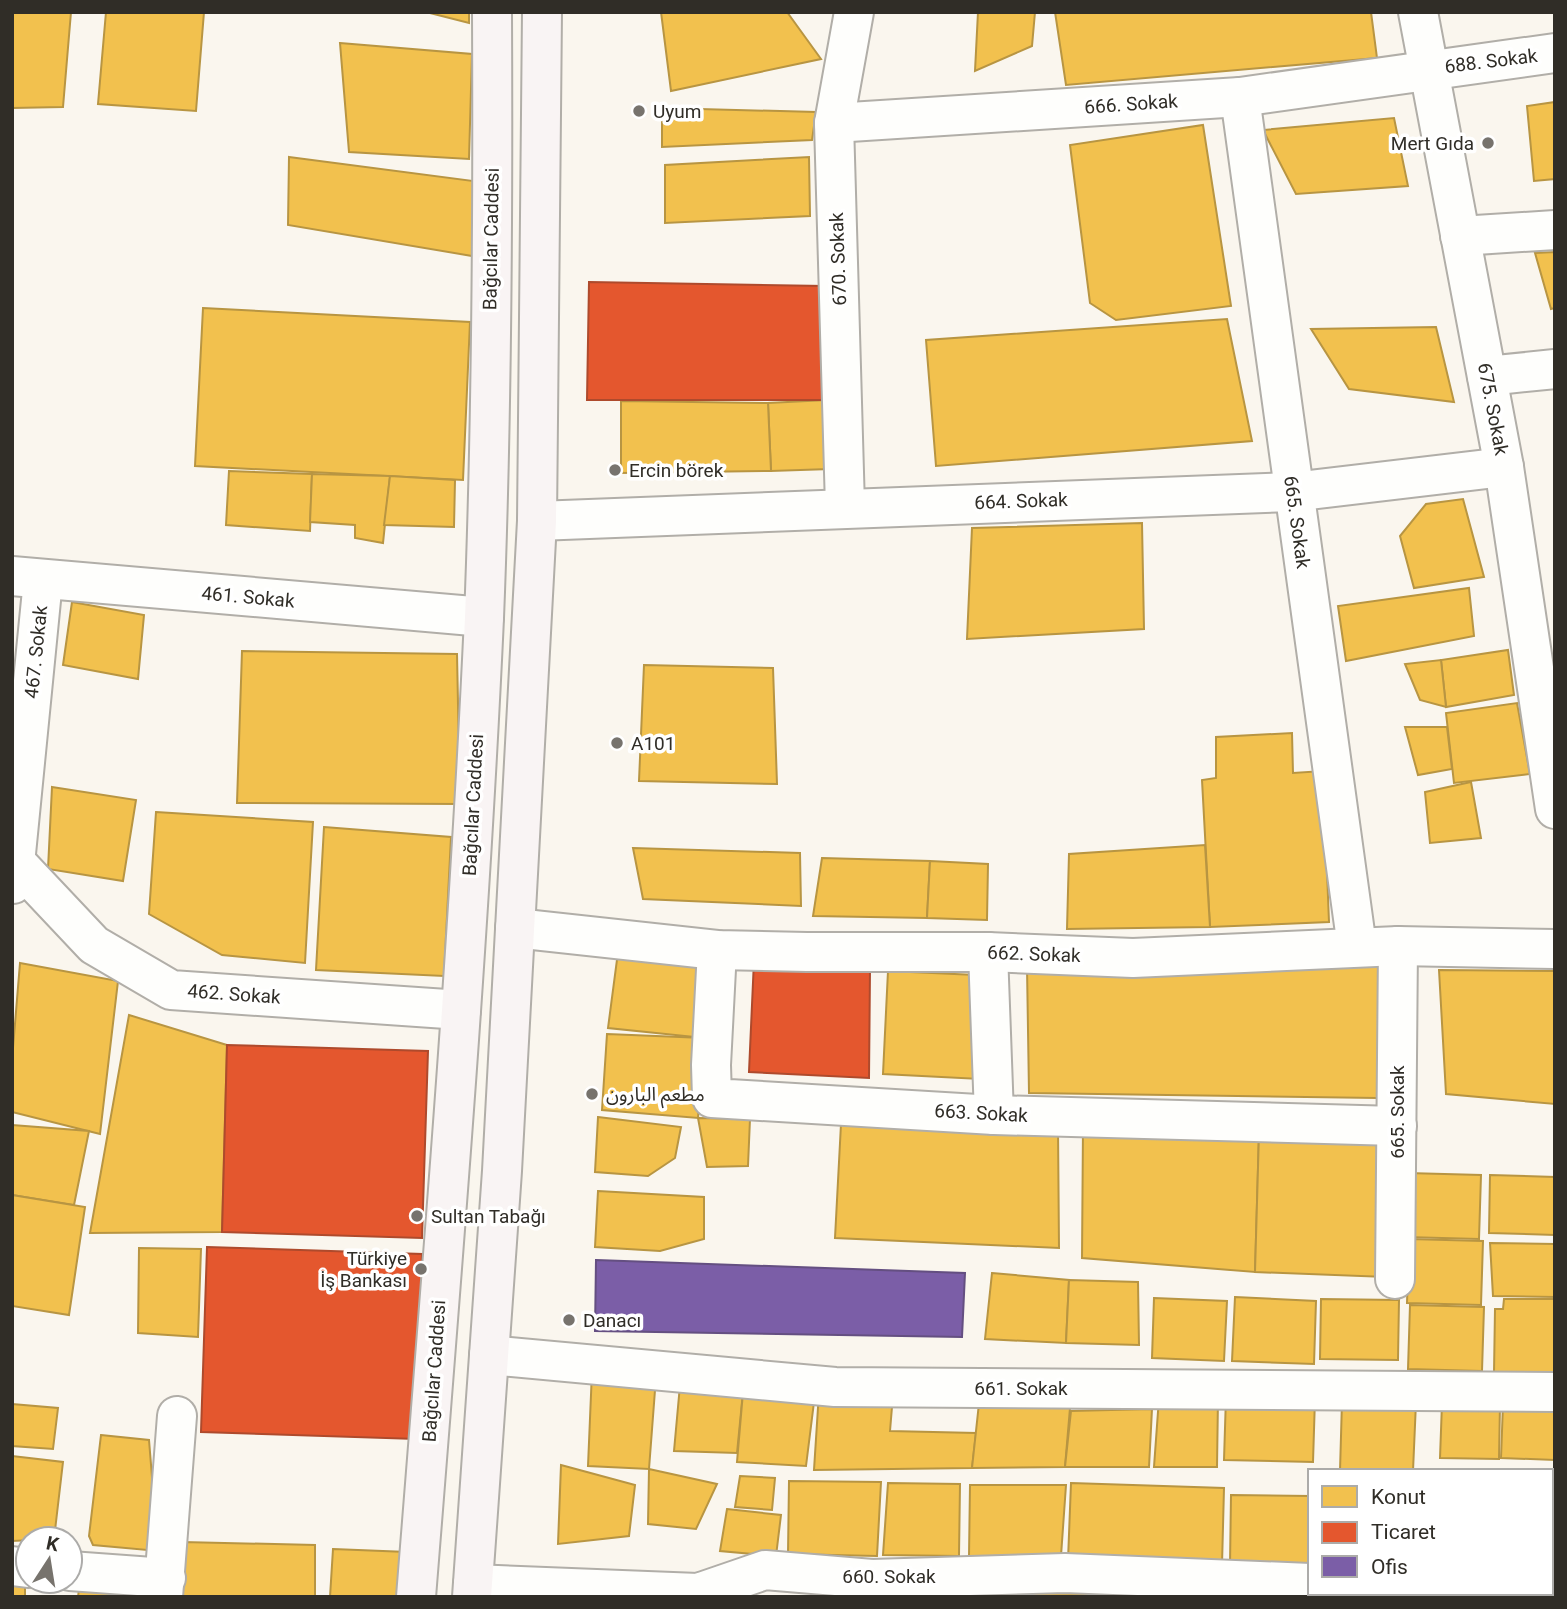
<svg xmlns="http://www.w3.org/2000/svg" width="1567" height="1609" viewBox="0 0 1567 1609" font-family="Roboto,'Noto Sans Arabic',sans-serif">
	<rect width="100%" height="100%" fill="#faf6ee"/>
	<g fill="#f2c14e" stroke="#b89542" stroke-width="2">
		<polygon points="12,12 71,12 63,107 12,108"/>
		<polygon points="106,12 204,12 196,111 98,104"/>
		<polygon points="426,12 469,12 469,23"/>
		<polygon points="661,12 787,12 821,59 671,91"/>
		<polygon points="978,12 1035,12 1032,46 975,71"/>
		<polygon points="1055,12 1371,12 1377,58 1066,85"/>
		<polygon points="340,43 472,54 469,159 349,152"/>
		<polygon points="1555,102 1555,179 1534,181 1527,106"/>
		<polygon points="662,108 816,112 812,140 662,147"/>
		<polygon points="1394,118 1408,186 1296,194 1263,130"/>
		<polygon points="1203,125 1231,306 1116,320 1090,303 1070,145"/>
		<polygon points="289,157 481,182 478,257 288,225"/>
		<polygon points="809,157 810,216 665,223 665,165"/>
		<polygon points="1555,252 1555,308 1551,309 1535,253"/>
		<polygon points="203,308 470,322 463,480 195,466"/>
		<polygon points="1227,319 1252,441 936,466 926,340"/>
		<polygon points="1436,327 1454,402 1349,389 1311,329"/>
		<polygon points="827,400 830,469 771,471 768,403"/>
		<polygon points="621,401 768,403 771,471 621,473"/>
		<polygon points="229,471 312,474 310,531 226,525"/>
		<polygon points="312,474 390,476 383,543 355,538 355,525 310,522"/>
		<polygon points="390,476 455,480 454,527 384,525"/>
		<polygon points="1463,499 1484,577 1414,588 1400,536 1426,504"/>
		<polygon points="1142,523 1144,629 967,639 972,528"/>
		<polygon points="1469,588 1474,636 1346,661 1338,606"/>
		<polygon points="72,602 144,615 138,679 63,665"/>
		<polygon points="1508,650 1514,695 1446,707 1441,660"/>
		<polygon points="242,651 457,654 460,804 237,803"/>
		<polygon points="1441,660 1446,707 1420,700 1405,664"/>
		<polygon points="644,665 773,668 777,784 639,781"/>
		<polygon points="1517,703 1530,774 1454,783 1446,713"/>
		<polygon points="1405,727 1447,727 1452,769 1418,775"/>
		<polygon points="1292,733 1293,773 1323,771 1329,922 1210,927 1202,780 1216,778 1216,737"/>
		<polygon points="1471,782 1481,838 1430,843 1425,792"/>
		<polygon points="52,787 136,800 123,881 48,869"/>
		<polygon points="156,812 313,822 305,963 222,955 149,914"/>
		<polygon points="324,827 451,837 444,976 316,970"/>
		<polygon points="1205,845 1210,927 1067,929 1069,854"/>
		<polygon points="633,848 800,853 801,906 643,899"/>
		<polygon points="822,858 930,861 927,918 813,916"/>
		<polygon points="930,861 988,864 987,920 927,918"/>
		<polygon points="618,952 709,959 704,1038 608,1028"/>
		<polygon points="20,963 118,981 100,1134 12,1112 12,1060"/>
		<polygon points="1379,965 1377,1098 1029,1093 1027,967"/>
		<polygon points="1439,970 1555,971 1555,1104 1446,1094"/>
		<polygon points="888,971 976,975 980,1079 883,1074"/>
		<polygon points="129,1015 227,1045 222,1232 90,1233"/>
		<polygon points="607,1034 704,1038 698,1118 602,1110"/>
		<polygon points="598,1117 681,1127 675,1158 648,1176 595,1172"/>
		<polygon points="698,1118 750,1119 748,1166 707,1167"/>
		<polygon points="841,1124 1058,1128 1059,1248 835,1238"/>
		<polygon points="12,1125 89,1131 74,1205 12,1195"/>
		<polygon points="1083,1126 1259,1133 1255,1272 1082,1258"/>
		<polygon points="1259,1133 1391,1139 1386,1277 1255,1272"/>
		<polygon points="1407,1173 1481,1175 1479,1239 1405,1237"/>
		<polygon points="1490,1175 1555,1177 1555,1235 1489,1233"/>
		<polygon points="598,1191 704,1197 704,1239 660,1251 595,1247"/>
		<polygon points="12,1195 85,1207 69,1315 12,1306"/>
		<polygon points="1409,1239 1483,1241 1481,1305 1407,1303"/>
		<polygon points="1490,1243 1555,1244 1555,1297 1493,1296"/>
		<polygon points="139,1248 201,1249 198,1337 138,1333"/>
		<polygon points="992,1273 1069,1280 1066,1343 985,1339"/>
		<polygon points="1069,1280 1138,1282 1139,1345 1066,1343"/>
		<polygon points="1235,1297 1316,1301 1314,1364 1232,1361"/>
		<polygon points="1154,1298 1227,1301 1224,1361 1152,1358"/>
		<polygon points="1321,1299 1399,1300 1398,1360 1320,1359"/>
		<polygon points="1504,1299 1555,1299 1555,1373 1494,1373 1495,1309 1503,1309"/>
		<polygon points="1410,1305 1484,1307 1482,1371 1408,1369"/>
		<polygon points="592,1371 656,1377 649,1469 588,1466"/>
		<polygon points="680,1385 743,1392 737,1453 674,1451"/>
		<polygon points="743,1392 815,1394 806,1466 737,1462"/>
		<polygon points="819,1392 893,1395 890,1431 976,1433 972,1468 814,1470"/>
		<polygon points="980,1394 1071,1396 1065,1467 972,1468"/>
		<polygon points="1226,1396 1315,1398 1313,1462 1224,1460"/>
		<polygon points="1159,1398 1218,1398 1217,1467 1154,1467"/>
		<polygon points="1342,1401 1416,1402 1413,1471 1340,1471"/>
		<polygon points="1442,1403 1500,1404 1499,1459 1440,1458"/>
		<polygon points="12,1404 58,1408 53,1449 12,1446"/>
		<polygon points="1503,1404 1555,1406 1555,1460 1501,1458"/>
		<polygon points="1152,1409 1149,1467 1065,1467 1071,1411"/>
		<polygon points="101,1435 149,1440 158,1551 93,1545 89,1536"/>
		<polygon points="12,1456 63,1462 54,1539 12,1541"/>
		<polygon points="561,1465 635,1485 629,1536 558,1544"/>
		<polygon points="649,1469 717,1484 696,1529 648,1524"/>
		<polygon points="740,1476 775,1478 772,1510 735,1507"/>
		<polygon points="789,1481 881,1482 877,1556 788,1554"/>
		<polygon points="888,1483 960,1484 959,1556 883,1555"/>
		<polygon points="1071,1483 1224,1488 1222,1565 1068,1560"/>
		<polygon points="970,1485 1066,1485 1061,1556 969,1557"/>
		<polygon points="1231,1495 1310,1496 1310,1564 1230,1565"/>
		<rect x="1551" y="1496" width="4" height="65"/>
		<polygon points="727,1509 781,1515 776,1556 720,1551"/>
		<polygon points="182,1542 315,1545 315,1597 181,1597"/>
		<polygon points="333,1549 407,1552 405,1597 330,1597"/>
		<polygon points="12,1585 25,1586 25,1597 12,1597"/>
		<polygon points="79,1589 130,1591 130,1597 78,1597"/>
		<polygon points="1023,1593 1101,1594 1101,1597 1023,1597"/>
	</g>
	<g fill="#e4572e" stroke="#ae4a2c" stroke-width="2">
		<polygon points="589,282 825,286 827,400 587,400"/>
		<polygon points="754,960 870,969 869,1078 749,1072"/>
		<polygon points="227,1045 428,1051 422,1238 222,1232"/>
		<polygon points="207,1247 422,1254 416,1439 201,1432"/>
	</g>
	<polygon fill="#7b5ea7" stroke="#644f81" stroke-width="2" points="596,1260 965,1273 962,1337 595,1331"/>
	<g fill="none" stroke-linecap="round" stroke-linejoin="round">
		<g stroke="#b1aea8" stroke-width="42">
			<g id="minor">
				<polyline points="1418,12 1504,467 1555,809"/>
				<polyline points="1240,97 1357,947"/>
				<polyline points="834,123 1240,97 1555,53"/>
				<polyline points="1460,236 1555,230"/>
				<polyline points="1487,376 1555,369"/>
				<polyline points="845,507 834,123 854,12"/>
				<polyline points="537,521 1292,492 1504,467"/>
				<polyline points="12,576 484,617"/>
				<polyline points="12,858 94,945 171,990 461,1010"/>
				<polyline points="13,884 43,580"/>
				<polyline points="515,928 717,950 807,952 988,952 1133,958 1398,946 1555,949"/>
				<polyline points="717,950 711,1065 712,1098 994,1115 1397,1126"/>
				<polyline points="988,952 994,1115"/>
				<polyline points="1395,1279 1398,946"/>
				<polyline points="489,1355 835,1387 1555,1392"/>
				<polyline points="12,1566 28,1568"/>
				<polyline points="70,1571 166,1578"/>
				<polyline points="473,1584 698,1593 765,1570 872,1579 1065,1573 1310,1583"/>
				<polyline points="1551,1585 1555,1584"/>
				<polyline points="163,1597 177,1416"/>
				<polyline points="1414,1597 1415,1593"/>
			</g>
		</g>
		<g stroke="#b1aea8" stroke-width="42">
			<g id="secondary">
				<path d="M416,1597C442,1271 469,945 484,618C492,417 493,214 492,12"/>
				<polyline points="472,1597 502,1171 537,521 542,12"/>
			</g>
		</g>
		<use href="#minor" stroke="#fefefc" stroke-width="38"/>
		<use href="#secondary" stroke="#f9f4f4" stroke-width="38"/>
	</g>
	<g fill="#77736d" stroke="#fff" stroke-width="2.5">
		<circle cx="639" cy="111" r="7"/>
		<circle cx="1488" cy="143" r="7"/>
		<circle cx="615" cy="470" r="7"/>
		<circle cx="617" cy="743" r="7"/>
		<circle cx="592" cy="1094" r="7"/>
		<circle cx="417" cy="1216" r="7"/>
		<circle cx="421" cy="1269" r="7"/>
		<circle cx="569" cy="1320" r="7"/>
	</g>
	<g text-anchor="middle" dominant-baseline="central" stroke-width="7" stroke-linejoin="round" paint-order="stroke">
		<g font-size="19" fill="#302d27" stroke="#fff">
			<text transform="translate(1491 61) rotate(-7)">688. Sokak</text>
			<text transform="translate(1131 104) rotate(-4)">666. Sokak</text>
			<text transform="translate(491 239) rotate(-89)">Bağcılar Caddesi</text>
			<text transform="translate(838 259) rotate(-92)">670. Sokak</text>
			<text transform="translate(1493 409) rotate(79)">675. Sokak</text>
			<text transform="translate(1021 501) rotate(-2)">664. Sokak</text>
			<text transform="translate(1297 522) rotate(82)">665. Sokak</text>
			<text transform="translate(248 597) rotate(5)">461. Sokak</text>
			<text transform="translate(36 652) rotate(-84)">467. Sokak</text>
			<text transform="translate(473 805) rotate(-87)">Bağcılar Caddesi</text>
			<text transform="translate(1034 954) rotate(2)">662. Sokak</text>
			<text transform="translate(234 994) rotate(4)">462. Sokak</text>
			<text transform="translate(1397 1112) rotate(-90)">665. Sokak</text>
			<text transform="translate(981 1113) rotate(3)">663. Sokak</text>
			<text transform="translate(434 1371) rotate(-86)">Bağcılar Caddesi</text>
			<text x="1021" y="1388">661. Sokak</text>
			<text x="889" y="1576">660. Sokak</text>
		</g>
		<g font-size="19" fill="#302d27" stroke="#fff" text-anchor="start">
			<text x="653" y="111">Uyum</text>
			<text x="1474" y="143" text-anchor="end">Mert Gıda</text>
			<text x="629" y="470">Ercin börek</text>
			<text x="631" y="743">A101</text>
			<text x="606" y="1094">مطعم البارون</text>
			<text x="431" y="1216">Sultan Tabağı</text>
			<text x="407" y="1258" text-anchor="end">Türkiye<tspan x="407" dy="22">İş Bankası</tspan></text>
			<text x="583" y="1320">Danacı</text>
		</g>
	</g>
	<rect width="1567" height="1609" fill="none" stroke="#302d27" stroke-width="28"/>
	<rect x="1308" y="1469" width="245" height="126" fill="#ffffff" stroke="#acaba9" stroke-width="2"/>
	<rect x="1322" y="1486" width="35" height="21" fill="#f2c14e" stroke="#acaba9" stroke-width="2"/>
	<text x="1371" y="1504" font-size="21" fill="#302d27">Konut</text>
	<rect x="1322" y="1522" width="35" height="21" fill="#e4572e" stroke="#acaba9" stroke-width="2"/>
	<text x="1371" y="1539" font-size="21" fill="#302d27">Ticaret</text>
	<rect x="1322" y="1556" width="35" height="21" fill="#7b5ea7" stroke="#acaba9" stroke-width="2"/>
	<text x="1371" y="1574" font-size="21" fill="#302d27">Ofis</text>
	<g transform="translate(49 1560) rotate(12)"><circle r="33" fill="#ffffff" stroke="#acaba9" stroke-width="2"/>
	<path d="M0-5L12 26L0 18L-12 26Z" fill="#77736d"/>
	<text y="-10" font-size="19" font-weight="bold" text-anchor="middle" fill="#302d27">K</text>
	</g>
</svg>
